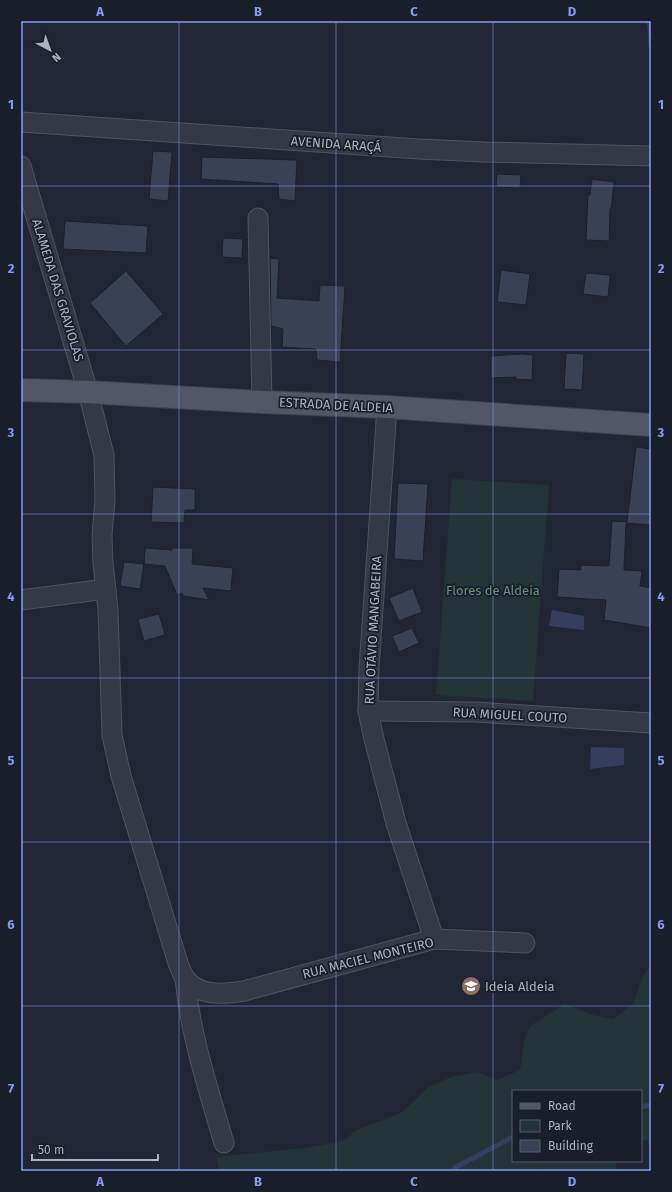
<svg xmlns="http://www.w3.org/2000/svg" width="672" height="1192" viewBox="0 0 672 1192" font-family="'Fira Sans',sans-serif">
	<rect width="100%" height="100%" fill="#202636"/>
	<g fill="#233439">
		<polygon points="452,479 549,485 533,701 436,695"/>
		<polygon points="651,964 651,1158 648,1140 641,1141 641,1091 513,1091 513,1161 616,1161 617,1171 563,1171 537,1168 537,1171 219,1171 216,1157 304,1148 343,1141 357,1130 401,1113 429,1087 451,1077 477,1072 497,1080 520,1070 525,1038 530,1026 565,1004 593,1015 613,1019 633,1004 642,978"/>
	</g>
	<g fill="#343f5d">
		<polygon points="647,21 651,21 651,49 649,49"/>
		<polygon points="552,610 584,616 584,630 549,626"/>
		<polygon points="591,747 624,748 624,765 590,769"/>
	</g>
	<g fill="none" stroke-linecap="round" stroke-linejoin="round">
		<g stroke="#343f5d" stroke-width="5">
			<polyline points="641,1107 651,1105"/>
			<polyline points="452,1171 456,1167 513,1137"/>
		</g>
	</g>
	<g fill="#394154" stroke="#1b202d">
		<polygon points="153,151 172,152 168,201 149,199"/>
		<polygon points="202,157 297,160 295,201 279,199 278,184 201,179"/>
		<polygon points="497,174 521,175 520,188 496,187"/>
		<polygon points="592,179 614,182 611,209 610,209 609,241 586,240 588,195 590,195"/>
		<polygon points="65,221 148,226 146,253 63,249"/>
		<polygon points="223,238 243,239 242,258 222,257"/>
		<polygon points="270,258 279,259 277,298 319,301 320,285 345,286 340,362 317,360 316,349 282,347 283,329 271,326"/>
		<polygon points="501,270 530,274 526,305 497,302"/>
		<polygon points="126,271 163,314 126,346 90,303"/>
		<polygon points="586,273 610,275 608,297 583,294"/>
		<polygon points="566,353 584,354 582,390 564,389"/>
		<polygon points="521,354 533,355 532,380 515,379 516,377 491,378 491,356"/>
		<polygon points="636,447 651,449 651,525 626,523 624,570 642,571 640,586 651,588 651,628 604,620 606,600 557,597 559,569 581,570 581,565 609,566 612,521 627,522"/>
		<polygon points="398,483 428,484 423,561 394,559"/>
		<polygon points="153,487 195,489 195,510 185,510 184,523 151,522"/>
		<polygon points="145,548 172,550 172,548 193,548 192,564 233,568 231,591 203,588 209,600 183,596 182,593 177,595 165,566 144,564"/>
		<polygon points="124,562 144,564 140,589 120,586"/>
		<polygon points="413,588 422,612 399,621 389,598"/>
		<polygon points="159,614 165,635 144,641 138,619"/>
		<polygon points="412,628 419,643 399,652 392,636"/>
	</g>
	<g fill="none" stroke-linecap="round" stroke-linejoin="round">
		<g stroke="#4e5362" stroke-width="21">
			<g id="minor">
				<polyline points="21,122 419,149 484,152 651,156"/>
				<path d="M21,166L88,392L104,455L105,501L102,535L103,563L108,610L112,735L121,776L178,963C180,968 182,974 185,978C198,997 224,994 244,991L434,939L525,943"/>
				<polyline points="258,218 262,402"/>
				<polyline points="387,407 369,668 368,711 374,739 396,823 434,939"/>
				<polyline points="21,600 106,589"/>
				<polyline points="368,711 475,712 651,723"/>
				<path d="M185,978C190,1034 208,1088 224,1143"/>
			</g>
		</g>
		<g stroke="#3d4251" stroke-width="24">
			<polyline id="major" points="21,390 88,392 262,402 387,407 651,425"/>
		</g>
		<use href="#minor" stroke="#343947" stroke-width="19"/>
		<use href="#major" stroke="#525767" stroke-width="22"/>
	</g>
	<path fill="none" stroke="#829df5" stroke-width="1" stroke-opacity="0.55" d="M179,21V1171M336,21V1171M493,21V1171M21,186H651M21,350H651M21,514H651M21,678H651M21,842H651M21,1006H651"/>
	<defs>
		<g id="school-disc" transform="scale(1)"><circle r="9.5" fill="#8d6e63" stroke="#191e2b"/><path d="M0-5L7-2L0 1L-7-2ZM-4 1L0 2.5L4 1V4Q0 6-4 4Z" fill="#fff"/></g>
	</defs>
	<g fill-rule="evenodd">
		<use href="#school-disc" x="471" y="986"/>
	</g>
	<g text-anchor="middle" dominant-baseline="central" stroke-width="3.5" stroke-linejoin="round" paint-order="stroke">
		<g font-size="13" fill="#aeb3c4" stroke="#191e2b">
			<text transform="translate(336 144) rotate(4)">AVENIDA ARAÇÁ</text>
			<text transform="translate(58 290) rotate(73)">ALAMEDA DAS GRAVIOLAS</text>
			<text transform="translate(336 405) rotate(3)">ESTRADA DE ALDEIA</text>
			<text transform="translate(373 630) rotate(-87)">RUA OTÁVIO MANGABEIRA</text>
			<text transform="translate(510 715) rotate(3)">RUA MIGUEL COUTO</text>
			<text transform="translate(368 958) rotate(-14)">RUA MACIEL MONTEIRO</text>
		</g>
		<g font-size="13" fill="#669378" stroke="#191e2b">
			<text x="493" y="590">Flores de Aldeia</text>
		</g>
		<g font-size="13" fill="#aeb3c4" stroke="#191e2b" text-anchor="start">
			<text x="485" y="986">Ideia Aldeia</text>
		</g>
	</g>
	<rect width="672" height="1192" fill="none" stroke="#191e2b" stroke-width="44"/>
	<rect x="512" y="1090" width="130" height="72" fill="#191e2b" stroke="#555a68"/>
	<rect x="520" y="1103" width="20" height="6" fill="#525767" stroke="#555a68"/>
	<text x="548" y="1110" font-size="12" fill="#aeb3c4">Road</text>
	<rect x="520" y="1120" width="20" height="12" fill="#233439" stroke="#555a68"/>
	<text x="548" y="1130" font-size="12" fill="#aeb3c4">Park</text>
	<rect x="520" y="1140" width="20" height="12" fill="#394154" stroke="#555a68"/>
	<text x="548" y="1150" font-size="12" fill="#aeb3c4">Building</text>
	<g transform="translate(50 50) rotate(139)" stroke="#191e2b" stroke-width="3" paint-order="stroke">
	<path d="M0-3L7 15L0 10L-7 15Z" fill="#aeb3c4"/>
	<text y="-6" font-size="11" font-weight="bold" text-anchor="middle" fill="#aeb3c4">N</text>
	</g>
	<path d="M32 1154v6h126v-6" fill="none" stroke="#aeb3c4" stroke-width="2"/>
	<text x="38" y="1154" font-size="12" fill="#aeb3c4" stroke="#191e2b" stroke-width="3" paint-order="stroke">50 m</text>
	<rect x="22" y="22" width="628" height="1148" fill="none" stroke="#829df5" stroke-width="1.5"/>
	<g font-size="13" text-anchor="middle" font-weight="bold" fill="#829df5">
		<text x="100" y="16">A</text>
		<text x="258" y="16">B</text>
		<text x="414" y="16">C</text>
		<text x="572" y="16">D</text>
		<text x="11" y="109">1</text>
		<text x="661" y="109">1</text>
		<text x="11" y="273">2</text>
		<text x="661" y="273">2</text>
		<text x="11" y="437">3</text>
		<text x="661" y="437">3</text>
		<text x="11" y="601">4</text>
		<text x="661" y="601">4</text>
		<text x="11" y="765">5</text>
		<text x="661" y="765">5</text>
		<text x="11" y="929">6</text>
		<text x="661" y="929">6</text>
		<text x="11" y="1093">7</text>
		<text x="661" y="1093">7</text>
		<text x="100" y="1186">A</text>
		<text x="258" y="1186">B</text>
		<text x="414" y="1186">C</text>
		<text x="572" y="1186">D</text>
	</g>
</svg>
